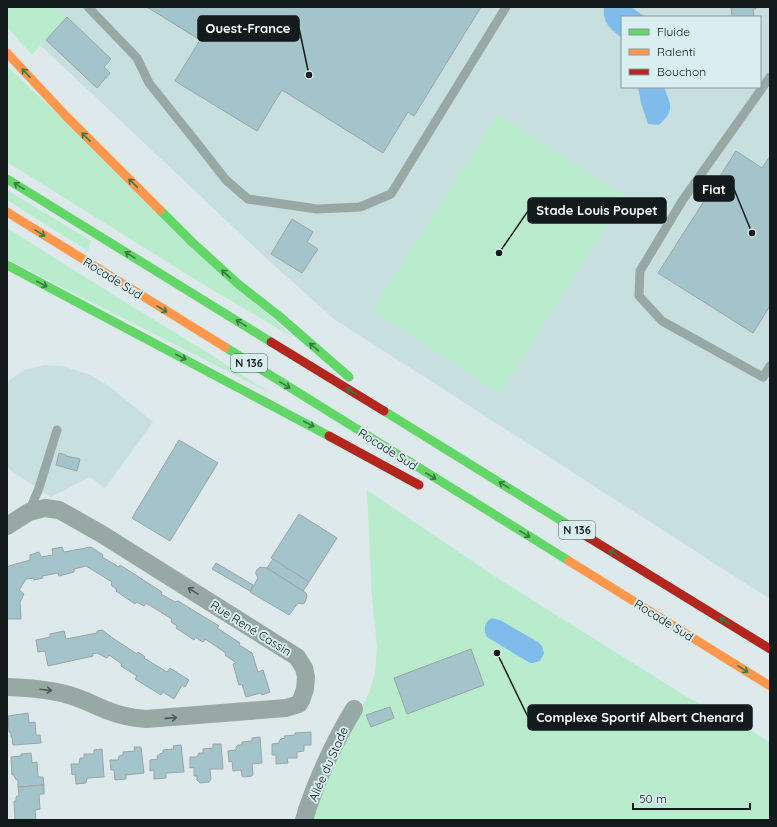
<svg xmlns="http://www.w3.org/2000/svg" width="777" height="827" viewBox="0 0 777 827" font-family="Quicksand,sans-serif">
	<rect width="100%" height="100%" fill="#dde9ea"/>
	<g fill="#c8dfe0" fill-rule="evenodd">
		<path d="M7,7H770V599L334,319L266,258L35,40ZM622,17H760V87H622Z"/>
		<polygon points="44,365 63,366 90,375 106,384 153,422 105,488 90,477 51,497 10,470 7,466 7,383 11,379 25,370"/>
	</g>
	<g fill="#b8eccc">
		<polygon points="7,7 56,7 67,17 32,55 7,27"/>
		<polygon points="7,66 291,336 201,283 7,162"/>
		<polygon points="498,114 625,196 500,393 372,310"/>
		<polygon points="7,190 91,241 88,251 7,200"/>
		<polygon points="7,228 120,299 205,351 270,393 7,259"/>
		<polygon points="367,490 494,576 687,697 751,730 770,743 770,820 311,820 318,799 369,693 375,673 377,646 372,597"/>
	</g>
	<g fill="#7fbcec">
		<path d="M604,7H631L645,17H622V38C611,29 602,23 604,7Z"/>
		<path d="M638,87H664C671,106 675,110 659,125L648,124L641,103Z"/>
		<path d="M491,618L500,620L538,642L542,646L544,653L540,661L533,663H530L487,637C483,630 484,623 491,618Z"/>
	</g>
	<g fill="#a4c4cc" stroke="#9ca4a6">
		<polygon points="147,7 481,7 414,116 408,112 383,153 282,90 257,131 175,81 200,40"/>
		<polygon points="731,7 756,7 756,9 753,9 754,17 732,17"/>
		<polygon points="67,17 111,59 104,67 110,73 97,88 46,40"/>
		<polygon points="736,151 762,168 770,156 770,306 753,333 658,273"/>
		<polygon points="292,219 313,232 307,242 318,249 302,273 271,254"/>
		<polygon points="179,440 218,463 170,541 132,518"/>
		<polygon points="59,453 66,455 66,456 80,459 77,471 56,465"/>
		<polygon points="299,514 337,538 309,582 271,558"/>
		<polygon points="62,547 64,552 91,547 103,555 102,557 119,567 120,565 162,592 161,594 175,602 178,601 219,626 217,628 240,643 239,645 252,653 258,672 263,670 270,692 262,695 261,693 246,697 242,684 239,685 233,664 236,663 235,662 225,655 226,653 205,639 203,642 195,637 194,640 176,628 177,626 171,622 172,619 146,603 144,606 137,602 135,604 116,591 117,590 111,585 112,582 86,566 74,569 74,572 59,576 58,573 42,576 43,578 34,580 33,578 26,579 19,590 24,594 20,602 21,619 7,619 7,568 9,566 30,560 30,555 39,552 41,557 53,555 52,549"/>
		<polygon points="273,559 309,582 303,591 267,568"/>
		<polygon points="216,563 253,585 250,591 212,569"/>
		<polygon points="260,567 267,568 306,593 307,596 305,602 303,604 298,603 289,615 250,592 258,578 256,574 256,571"/>
		<polygon points="102,630 114,639 137,654 138,652 145,657 144,658 167,672 170,668 189,680 185,687 182,685 174,699 163,692 161,695 135,679 137,676 121,666 122,664 109,655 107,658 97,653 92,654 93,656 48,666 45,651 38,652 36,640 50,637 50,634 64,631 66,639 97,633 97,631"/>
		<polygon points="471,649 484,685 407,714 394,678"/>
		<polygon points="390,707 394,718 371,727 366,715"/>
		<polygon points="28,713 29,723 35,722 36,735 40,735 41,743 13,745 12,738 11,737 11,733 9,732 8,716"/>
		<polygon points="311,732 311,745 304,745 304,751 297,752 297,758 287,758 288,763 276,764 276,755 272,755 272,744 279,743 279,741 281,739 285,738 284,736 295,735 295,733"/>
		<polygon points="260,737 262,763 252,764 253,774 252,776 244,777 242,776 241,770 233,771 232,761 229,762 228,751 236,750 236,747 238,745 242,745 242,742 252,741 252,738"/>
		<polygon points="213,744 221,744 223,769 210,769 211,779 209,782 200,783 197,780 197,776 194,776 194,767 190,768 190,757 197,757 199,753 203,753 203,749 213,748"/>
		<polygon points="181,745 184,772 166,773 166,778 154,779 154,770 150,771 150,760 158,759 157,756 160,754 163,753 163,750 174,749 173,746"/>
		<polygon points="134,747 141,747 144,773 126,775 126,779 115,780 114,770 111,770 110,760 118,760 119,756 123,755 123,752 135,751"/>
		<polygon points="102,749 104,777 87,778 86,783 76,784 75,774 72,775 71,764 79,764 80,758 84,758 84,754 94,754 94,750"/>
		<polygon points="31,753 32,763 37,762 38,777 43,777 44,785 18,787 18,781 15,778 14,775 12,775 11,757 21,756 21,754"/>
		<polygon points="44,785 44,794 39,794 40,809 35,810 36,820 15,820 14,801 16,801 16,797 19,795 18,787"/>
	</g>
	<g fill="none" stroke-linecap="round" stroke-linejoin="round">
		<g stroke="#98a8a5" stroke-width="9">
			<polyline points="88,7 137,58 149,83 197,143 226,180 248,199 317,209 360,207 391,194 506,7"/>
			<polyline points="770,77 682,201 640,271 639,296 662,321 763,377 770,366"/>
			<polyline points="29,512 39,488 57,430"/>
		</g>
		<g stroke="#98a8a5" stroke-width="18">
			<path d="M7,526L29,512L45,508L59,510L100,533L297,657L304,668L306,677L305,689L302,698L299,704L286,708L146,719C134,718 121,716 109,711C96,706 83,699 69,695C49,689 27,688 7,687"/>
			<path d="M304,820C314,785 335,740 354,709"/>
		</g>
		<g stroke="#63d668" stroke-width="9">
			<polyline points="7,179 271,342"/>
			<polyline points="160,210 192,242 237,283 279,316 349,377"/>
			<polyline points="7,265 329,436"/>
			<polyline points="225,347 569,561"/>
			<polyline points="384,411 578,531"/>
		</g>
		<g stroke="#ff974d" stroke-width="9">
			<polyline points="7,53 66,116 160,210"/>
			<polyline points="7,212 225,347"/>
			<polyline points="569,561 770,686"/>
		</g>
		<g stroke="#b3261e" stroke-width="9">
			<polyline points="271,342 384,411"/>
			<polyline points="329,436 419,485"/>
			<polyline points="578,531 770,649"/>
		</g>
	</g>
	<defs><path id="oneway-shaft" d="M-6 0H5M1.5-3L5.5 0L1.5 3" fill="none" stroke-width="1.6" stroke-linecap="round" stroke-linejoin="round"/></defs>
	<g stroke="#3a7842">
		<use href="#oneway-shaft" transform="translate(26 73) rotate(-133)"/>
		<use href="#oneway-shaft" transform="translate(86 137) rotate(-135)"/>
		<use href="#oneway-shaft" transform="translate(133 183) rotate(-136)"/>
		<use href="#oneway-shaft" transform="translate(19 186) rotate(-148)"/>
		<use href="#oneway-shaft" transform="translate(40 233) rotate(32)"/>
		<use href="#oneway-shaft" transform="translate(130 255) rotate(-148)"/>
		<use href="#oneway-shaft" transform="translate(226 274) rotate(-137)"/>
		<use href="#oneway-shaft" transform="translate(42 284) rotate(28)"/>
		<use href="#oneway-shaft" transform="translate(162 309) rotate(32)"/>
		<use href="#oneway-shaft" transform="translate(241 323) rotate(-148)"/>
		<use href="#oneway-shaft" transform="translate(314 347) rotate(-139)"/>
		<use href="#oneway-shaft" transform="translate(181 357) rotate(28)"/>
		<use href="#oneway-shaft" transform="translate(285 385) rotate(32)"/>
		<use href="#oneway-shaft" transform="translate(351 391) rotate(-148)"/>
		<use href="#oneway-shaft" transform="translate(309 424) rotate(28)"/>
		<use href="#oneway-shaft" transform="translate(431 476) rotate(32)"/>
		<use href="#oneway-shaft" transform="translate(504 485) rotate(-148)"/>
		<use href="#oneway-shaft" transform="translate(525 534) rotate(32)"/>
		<use href="#oneway-shaft" transform="translate(614 553) rotate(-148)"/>
		<use href="#oneway-shaft" transform="translate(725 621) rotate(-148)"/>
		<use href="#oneway-shaft" transform="translate(743 669) rotate(32)"/>
	</g>
	<g stroke="#4e5a59">
		<use href="#oneway-shaft" transform="translate(193 591) rotate(-148)"/>
		<use href="#oneway-shaft" transform="translate(46 690) rotate(7)"/>
		<use href="#oneway-shaft" transform="translate(171 718) rotate(-4)"/>
	</g>
	<g text-anchor="middle" dominant-baseline="central" stroke-width="4" stroke-linejoin="round" paint-order="stroke">
		<g fill="#d8eeef" stroke="#4d5a5b" stroke-width="1">
			<rect x="231" y="354" width="36" height="18" rx="3"/>
			<rect x="559" y="521" width="36" height="18" rx="3"/>
		</g>
		<g font-size="11" font-weight="bold" fill="#121a1b">
			<text x="249" y="363">N 136</text>
			<text x="577" y="530">N 136</text>
		</g>
		<g font-size="12" fill="#121a1b" stroke="#d8eeef">
			<text transform="translate(113 278) rotate(32)">Rocade Sud</text>
			<text transform="translate(388 449) rotate(32)">Rocade Sud</text>
			<text transform="translate(664 620) rotate(32)">Rocade Sud</text>
			<text transform="translate(251 628) rotate(32)">Rue René Cassin</text>
			<text transform="translate(328 764) rotate(-66)">Allée du Stade</text>
		</g>
	</g>
	<path fill="none" stroke="#121a1b" stroke-width="1.5" d="M309 75L299 28M752 233L734 189M499 253L528 211M497 653L528 717"/>
	<g fill="#121a1b" stroke="#d8eeef" stroke-width="1.5">
		<circle cx="309" cy="75" r="4"/>
		<circle cx="752" cy="233" r="4"/>
		<circle cx="499" cy="253" r="4"/>
		<circle cx="497" cy="653" r="4"/>
	</g>
	<g fill="#121a1b" stroke="#121a1b" stroke-width="1.5">
		<rect x="198" y="16" width="101" height="25" rx="4"/>
		<rect x="694" y="176" width="40" height="25" rx="4"/>
		<rect x="528" y="198" width="138" height="25" rx="4"/>
		<rect x="528" y="705" width="224" height="25" rx="4"/>
	</g>
	<g font-size="13" text-anchor="middle" font-weight="bold" fill="#fff">
		<text x="248" y="33">Ouest-France</text>
		<text x="714" y="194">Fiat</text>
		<text x="597" y="215">Stade Louis Poupet</text>
		<text x="640" y="722">Complexe Sportif Albert Chenard</text>
	</g>
	<rect width="777" height="827" fill="none" stroke="#121a1b" stroke-width="16"/>
	<rect x="621" y="16" width="140" height="72" fill="#d8eeef" stroke="#89999a"/>
	<rect x="629" y="29" width="20" height="6" fill="#63d668" stroke="#89999a"/>
	<text x="657" y="36" font-size="12" fill="#121a1b">Fluide</text>
	<rect x="629" y="49" width="20" height="6" fill="#ff974d" stroke="#89999a"/>
	<text x="657" y="56" font-size="12" fill="#121a1b">Ralenti</text>
	<rect x="629" y="69" width="20" height="6" fill="#b3261e" stroke="#89999a"/>
	<text x="657" y="76" font-size="12" fill="#121a1b">Bouchon</text>
	<path d="M633 803v6h117v-6" fill="none" stroke="#121a1b" stroke-width="2"/>
	<text x="639" y="803" font-size="12" fill="#121a1b" stroke="#d8eeef" stroke-width="3" paint-order="stroke">50 m</text>
</svg>
